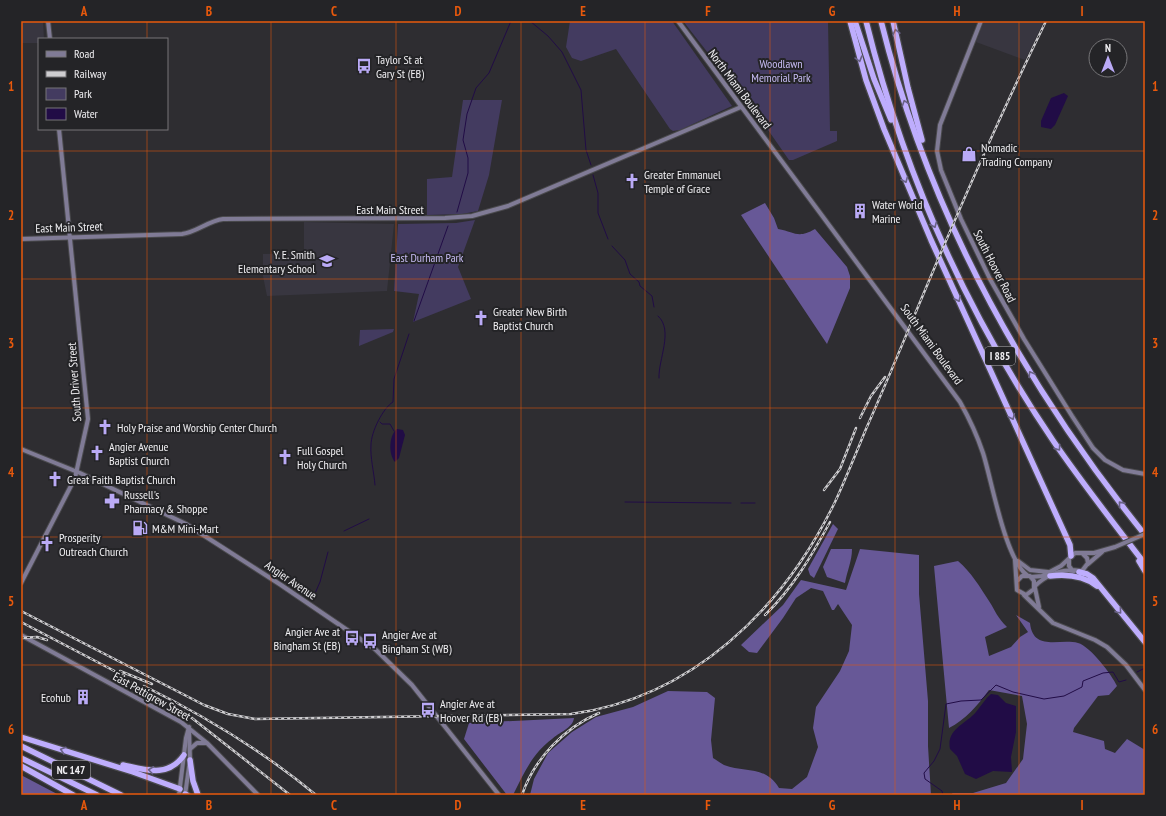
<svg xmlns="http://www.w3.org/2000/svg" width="1166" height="816" viewBox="0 0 1166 816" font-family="'PT Sans Narrow',sans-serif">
	<rect width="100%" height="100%" fill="#2e2d31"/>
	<g fill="#383640">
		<polygon points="21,21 43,21 44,39 39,39 39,43 21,43"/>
		<polygon points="984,21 1044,21 1025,60 976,42"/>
		<polygon points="304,222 394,224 387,291 267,296 263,276 263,254 304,253"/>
	</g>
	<g fill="#433b60">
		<polygon points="570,21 672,21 732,106 680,130 673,131 670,129 616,49 581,61 572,58 566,47"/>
		<polygon points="683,21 828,21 830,131 837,131 837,141 793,160 789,160 766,127"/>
		<polygon points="463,100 502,100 489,175 478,211 462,214 427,215 427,179 452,177"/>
		<polygon points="475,220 458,267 471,299 413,322 419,294 394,291 398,224 456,223"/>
		<polygon points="394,329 393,332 359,346 360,330"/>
	</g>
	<g fill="#675897">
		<path d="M765,203L774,218L778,229C795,232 798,239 815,229L847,267L850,276V288L827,344L741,215Z"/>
		<polygon points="833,524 838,529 814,578 810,575 808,569"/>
		<path d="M831,549H852C852,561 847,571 845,583L827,577L823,567Z"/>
		<path d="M860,549L919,555V594L928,701V746L931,795H530L534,779L548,753L572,732L596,717L633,707L668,691L707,692L715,698L711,740L713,758C717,760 720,763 724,765C745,773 765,765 779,788L792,789L807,777L818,747L813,728L816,707L840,671L849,651L852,625L838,604L834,610H832L823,591L811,588L796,598L783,618L757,653L749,652L741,645L783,605L801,580L846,590Z"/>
		<path d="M958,561C971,572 980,587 989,601C996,612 997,617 1007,627L985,637L989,656L1011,647L1020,637L1028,632L1016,615L1030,623C1033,652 1060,638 1078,643C1090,646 1112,675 1117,686L1109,695L1098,696L1074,728L1073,732L1104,741L1105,749L1115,753L1127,739L1145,750V795H953L952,793H973L1006,783L1023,759L1027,724L1022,696L989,690C978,705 965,720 949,728L934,566Z"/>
		<path d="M574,718C573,728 558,733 552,739C532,754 524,773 513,795H507L464,739L469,723Z"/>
		<polygon points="21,775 59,795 21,795"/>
	</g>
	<g fill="#210c46">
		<polygon points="1064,93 1068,96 1055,125 1051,129 1041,127 1041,121 1051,98"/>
		<path d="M397,429L403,430L405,435L399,458L395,462C388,454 389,435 397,429Z"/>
		<path d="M991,694L998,695L1006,703L1016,706V732L1011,757L1012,772L993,771L976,779L965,774L957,756L950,749C946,729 966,724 976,712C981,706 985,699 991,694Z"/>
	</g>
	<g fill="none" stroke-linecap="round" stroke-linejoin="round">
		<g stroke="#210c46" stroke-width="1">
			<polyline points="530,21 548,36 562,52 581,90 586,150 591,165"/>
			<polyline points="593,175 598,193 598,213 608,239"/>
			<polyline points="457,212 468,173 468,158 463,140 467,114 476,88 489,73 511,21"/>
			<polyline points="612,246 625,260 630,274 639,282 640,286 652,296 654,307"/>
			<path d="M658,316C674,330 658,360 659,378"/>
			<polyline points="414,321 448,226"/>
			<polyline points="380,422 382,424 390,424 394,431"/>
			<path d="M375,485C374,472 370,457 371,445C371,432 383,408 393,402L394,379L409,334"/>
			<polyline points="625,502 731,503"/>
			<polyline points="741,503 755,503"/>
			<polyline points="344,531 369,519"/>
			<polyline points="313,598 320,582 328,552"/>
			<polyline points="1137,672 1145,668"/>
			<polyline points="943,795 942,791 925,779 924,773 934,761 940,749 946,704 961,701 981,700 996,685 1013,692 1044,699 1064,696 1082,687 1083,681 1103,673 1113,672 1119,682 1126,680"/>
		</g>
		<g stroke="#4a4a4d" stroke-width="6">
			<g id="secondary">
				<polyline points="48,21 50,39"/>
				<path d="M678,21L960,402C969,418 977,435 983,453C992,481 1005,560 1028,576"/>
				<polyline points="981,21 940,125 937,151 941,170 961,219 990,279 1024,339 1072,416 1093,448 1105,460 1123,470 1145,474"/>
				<path d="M21,239L182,234C197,232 208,221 223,219L445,218L472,216L508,206L741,107"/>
				<polyline points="21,449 80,473 186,524 281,585 375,649 412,685 499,795"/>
				<polyline points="1069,559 1069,566 1072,570 1082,571 1088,563 1087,558 1083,554"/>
				<polyline points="1015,560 1017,590 1026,595 1034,589 1034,581 1030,576 1022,576 1017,581"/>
				<polyline points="1018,561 1030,570 1048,572"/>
				<polyline points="1088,564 1102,552"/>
				<polyline points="1031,577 1042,576 1061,566 1075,553 1094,553 1115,547"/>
				<polyline points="21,583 75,478 88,419 59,129"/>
				<path d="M1035,586C1044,577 1061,568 1074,571"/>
				<polyline points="1035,588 1039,607"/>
				<polyline points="1024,595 1053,623 1095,640 1107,647 1126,665 1145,690"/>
				<polyline points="21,635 181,722 207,743 258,795"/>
				<polyline points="190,749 197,743 206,743"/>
				<polyline points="179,795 186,738 189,727"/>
				<polyline points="185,795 190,760 189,730"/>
			</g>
		</g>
		<g stroke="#4a4a4d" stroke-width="8">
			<g id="highway">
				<polyline points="850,21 866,80 884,129 931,240 1070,545 1071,556"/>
				<polyline points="855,21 874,79 891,120"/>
				<path d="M866,21C903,171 967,314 1054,442C1083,484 1114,524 1145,564"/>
				<path d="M881,21C928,211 1023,383 1145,535"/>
				<polyline points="893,21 908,88 922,140"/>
				<polyline points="1139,561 1145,571"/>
				<polyline points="1079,572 1087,574 1093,578 1145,642"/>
				<path d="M1050,576C1067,574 1083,575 1097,586"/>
				<polyline points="21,737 133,772 180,789"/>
				<polyline points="21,746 121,795"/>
				<polyline points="21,758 97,795"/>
				<polyline points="190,760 193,781 198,795"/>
				<path d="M123,765C146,770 168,778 184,755"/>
				<polyline points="21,766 73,795"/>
				<polyline points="185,794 187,795"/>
			</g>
		</g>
		<use href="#secondary" stroke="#807b96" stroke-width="4"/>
		<use href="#highway" stroke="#beadfd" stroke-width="5.5"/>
		<g stroke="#cecdd0" stroke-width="2.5">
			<g id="rail">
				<polyline points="860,418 871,396 885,377"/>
				<polyline points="824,490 840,469 856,428"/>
				<path d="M21,611L204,705L228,714L255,719L571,714C692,698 783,609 835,502C846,478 856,453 866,429C886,384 904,340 923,295C962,202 1002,111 1046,21"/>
				<path d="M765,615C793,588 812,555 830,522"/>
				<polyline points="21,622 124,676"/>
				<polyline points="21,638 37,637 47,640"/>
				<polyline points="120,671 152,684"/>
				<polyline points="123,678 147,692"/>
				<path d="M144,686C205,716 263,751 316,795"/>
				<polyline points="183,711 290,795"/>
				<path d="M522,795C534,759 564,728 599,713"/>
			</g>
		</g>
		<use href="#rail" stroke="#242427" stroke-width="1" stroke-dasharray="3" stroke-linecap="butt"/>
		<g stroke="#4a4a4d" stroke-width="6" stroke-linecap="butt">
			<polyline id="secondary-bridge" points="1115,547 1145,534"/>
		</g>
		<use href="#secondary-bridge" stroke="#807b96" stroke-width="4"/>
	</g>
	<defs><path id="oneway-chevron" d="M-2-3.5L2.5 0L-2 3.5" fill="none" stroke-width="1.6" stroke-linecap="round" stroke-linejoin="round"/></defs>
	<g stroke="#696287">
		<use href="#oneway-chevron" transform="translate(896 32) rotate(-102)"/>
		<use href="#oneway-chevron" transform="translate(859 59) rotate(74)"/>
		<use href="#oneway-chevron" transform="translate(905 103) rotate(-109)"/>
		<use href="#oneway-chevron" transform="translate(905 180) rotate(67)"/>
		<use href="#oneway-chevron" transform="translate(934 225) rotate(67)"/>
		<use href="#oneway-chevron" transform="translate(958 299) rotate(64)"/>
		<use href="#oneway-chevron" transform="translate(1031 374) rotate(-121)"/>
		<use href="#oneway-chevron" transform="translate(1012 417) rotate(66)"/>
		<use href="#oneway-chevron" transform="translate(1058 448) rotate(55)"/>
		<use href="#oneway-chevron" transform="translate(1121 504) rotate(-129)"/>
		<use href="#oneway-chevron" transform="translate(1119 611) rotate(50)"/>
		<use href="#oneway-chevron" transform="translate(63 750) rotate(-163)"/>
		<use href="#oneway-chevron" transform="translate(151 770) rotate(-173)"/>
	</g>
	<path fill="none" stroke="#e8590c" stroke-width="1" stroke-opacity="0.55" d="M147,21V39M271,21V795M396,21V795M521,21V795M645,21V795M770,21V795M895,21V795M1019,21V795M147,129V795M21,151H1145M21,279H1145M21,408H1145M21,537H1145M21,665H1145"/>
	<defs>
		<g id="bus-bare" transform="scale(1.2)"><path d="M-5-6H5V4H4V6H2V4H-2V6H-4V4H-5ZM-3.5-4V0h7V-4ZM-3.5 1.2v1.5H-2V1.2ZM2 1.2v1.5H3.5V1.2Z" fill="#baaaf6" stroke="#242427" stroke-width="2.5" paint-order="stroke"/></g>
		<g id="shop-bare" transform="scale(1.2)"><path d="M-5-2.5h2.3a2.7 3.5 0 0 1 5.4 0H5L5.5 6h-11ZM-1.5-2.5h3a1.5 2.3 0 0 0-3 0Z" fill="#baaaf6" stroke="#242427" stroke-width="2.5" paint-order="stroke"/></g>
		<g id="church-bare" transform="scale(1.2)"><path d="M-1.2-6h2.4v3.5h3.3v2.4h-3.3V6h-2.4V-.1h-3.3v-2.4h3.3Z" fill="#baaaf6" stroke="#242427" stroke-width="2.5" paint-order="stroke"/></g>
		<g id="building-bare" transform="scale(1.2)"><path d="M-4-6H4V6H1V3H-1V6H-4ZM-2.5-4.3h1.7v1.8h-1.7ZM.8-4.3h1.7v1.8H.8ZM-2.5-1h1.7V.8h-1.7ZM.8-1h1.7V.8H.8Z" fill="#baaaf6" stroke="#242427" stroke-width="2.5" paint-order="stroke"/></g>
		<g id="school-bare" transform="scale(1.2)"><path d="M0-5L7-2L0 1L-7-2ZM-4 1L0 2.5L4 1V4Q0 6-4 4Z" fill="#baaaf6" stroke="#242427" stroke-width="2.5" paint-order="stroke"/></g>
		<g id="pharmacy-bare" transform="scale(1.2)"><path d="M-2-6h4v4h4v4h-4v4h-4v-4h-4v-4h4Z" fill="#baaaf6" stroke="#242427" stroke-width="2.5" paint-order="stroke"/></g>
		<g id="fuel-bare" transform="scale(1.2)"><path d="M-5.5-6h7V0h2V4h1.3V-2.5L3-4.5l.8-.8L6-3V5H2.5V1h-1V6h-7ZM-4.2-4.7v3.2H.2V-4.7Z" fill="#baaaf6" stroke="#242427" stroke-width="2.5" paint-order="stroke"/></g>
	</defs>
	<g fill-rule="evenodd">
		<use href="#bus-bare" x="364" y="66"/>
		<use href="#shop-bare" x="969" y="154"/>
		<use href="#church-bare" x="632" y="181"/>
		<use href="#building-bare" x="860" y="211"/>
		<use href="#school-bare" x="327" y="261"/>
		<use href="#church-bare" x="481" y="318"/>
		<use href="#church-bare" x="105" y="427"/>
		<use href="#church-bare" x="97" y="453"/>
		<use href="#church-bare" x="285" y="457"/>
		<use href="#church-bare" x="55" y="479"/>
		<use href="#pharmacy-bare" x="112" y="501"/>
		<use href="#fuel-bare" x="140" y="528"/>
		<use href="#church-bare" x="47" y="544"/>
		<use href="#bus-bare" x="352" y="638"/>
		<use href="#bus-bare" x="370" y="641"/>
		<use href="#building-bare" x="83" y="697"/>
		<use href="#bus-bare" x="428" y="710"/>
	</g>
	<g text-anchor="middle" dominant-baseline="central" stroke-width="4" stroke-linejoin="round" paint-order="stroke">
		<g fill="#242427" stroke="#b3b2b5" stroke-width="1">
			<rect x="985" y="347" width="30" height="18" rx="3"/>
			<rect x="52" y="761" width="38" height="18" rx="3"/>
		</g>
		<g font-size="11" font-weight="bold" fill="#f0eff2">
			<text x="1000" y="356">I 885</text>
			<text x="71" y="770">NC 147</text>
		</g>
		<g font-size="12" fill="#f0eff2" stroke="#242427" text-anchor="start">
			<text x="376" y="59">Taylor St at<tspan x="376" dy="14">Gary St (EB)</tspan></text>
			<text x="981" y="147">Nomadic<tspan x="981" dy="14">Trading Company</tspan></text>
			<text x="644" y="174">Greater Emmanuel<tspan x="644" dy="14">Temple of Grace</tspan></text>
			<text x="872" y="204">Water World<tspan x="872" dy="14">Marine</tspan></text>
			<text x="315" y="254" text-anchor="end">Y. E. Smith<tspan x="315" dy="14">Elementary School</tspan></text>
			<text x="493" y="311">Greater New Birth<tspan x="493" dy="14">Baptist Church</tspan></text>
			<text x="117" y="427">Holy Praise and Worship Center Church</text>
			<text x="109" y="446">Angier Avenue<tspan x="109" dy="14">Baptist Church</tspan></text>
			<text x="297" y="450">Full Gospel<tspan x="297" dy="14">Holy Church</tspan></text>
			<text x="67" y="479">Great Faith Baptist Church</text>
			<text x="124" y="494">Russell's<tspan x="124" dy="14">Pharmacy &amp; Shoppe</tspan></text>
			<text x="152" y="528">M&amp;M Mini-Mart</text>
			<text x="59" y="537">Prosperity<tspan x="59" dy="14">Outreach Church</tspan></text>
			<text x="340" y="631" text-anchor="end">Angier Ave at<tspan x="340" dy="14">Bingham St (EB)</tspan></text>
			<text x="382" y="634">Angier Ave at<tspan x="382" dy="14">Bingham St (WB)</tspan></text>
			<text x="71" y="697" text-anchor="end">Ecohub</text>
			<text x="440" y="703">Angier Ave at<tspan x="440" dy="14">Hoover Rd (EB)</tspan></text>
		</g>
		<g font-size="12" fill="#c5baf1" stroke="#242427">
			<text x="781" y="63">Woodlawn<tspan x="781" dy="14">Memorial Park</tspan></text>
			<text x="427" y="257">East Durham Park</text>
		</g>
		<g font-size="12" fill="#f0eff2" stroke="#242427">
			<text transform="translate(740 89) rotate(53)">North Miami Boulevard</text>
			<text x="390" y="209">East Main Street</text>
			<text transform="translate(69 227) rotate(-2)">East Main Street</text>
			<text transform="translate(995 266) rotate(63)">South Hoover Road</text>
			<text transform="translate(932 344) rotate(54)">South Miami Boulevard</text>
			<text transform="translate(74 382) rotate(-94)">South Driver Street</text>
			<text transform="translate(291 580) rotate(34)">Angier Avenue</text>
			<text transform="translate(152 696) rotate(29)">East Pettigrew Street</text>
		</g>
	</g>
	<rect width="1166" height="816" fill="none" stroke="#242427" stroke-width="44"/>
	<rect x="38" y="38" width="130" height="92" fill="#242427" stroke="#767578"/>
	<rect x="46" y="51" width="20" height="6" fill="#807b96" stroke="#767578"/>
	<text x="74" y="58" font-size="12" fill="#f0eff2">Road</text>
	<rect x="46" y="71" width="20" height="6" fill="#cecdd0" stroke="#767578"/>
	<text x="74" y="78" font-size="12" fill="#f0eff2">Railway</text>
	<rect x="46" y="88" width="20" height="12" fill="#433b60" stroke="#767578"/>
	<text x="74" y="98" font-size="12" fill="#f0eff2">Park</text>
	<rect x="46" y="108" width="20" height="12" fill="#210c46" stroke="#767578"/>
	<text x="74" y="118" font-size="12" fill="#f0eff2">Water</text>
	<g transform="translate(1108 58)"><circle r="19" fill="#242427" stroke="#767578"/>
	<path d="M0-3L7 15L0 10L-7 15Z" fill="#baaaf6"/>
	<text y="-6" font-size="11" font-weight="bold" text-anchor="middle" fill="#f0eff2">N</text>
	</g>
	<rect x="22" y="22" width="1122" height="772" fill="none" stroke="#e8590c" stroke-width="1.5"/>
	<g font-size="13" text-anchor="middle" font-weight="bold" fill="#e8590c">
		<text x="84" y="16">A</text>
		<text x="209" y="16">B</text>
		<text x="334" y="16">C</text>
		<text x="458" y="16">D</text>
		<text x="583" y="16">E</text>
		<text x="708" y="16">F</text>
		<text x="832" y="16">G</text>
		<text x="957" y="16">H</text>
		<text x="1082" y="16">I</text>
		<text x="11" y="91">1</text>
		<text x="1155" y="91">1</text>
		<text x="11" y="220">2</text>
		<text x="1155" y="220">2</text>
		<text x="11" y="348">3</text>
		<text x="1155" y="348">3</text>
		<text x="11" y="477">4</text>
		<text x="1155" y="477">4</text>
		<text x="11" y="606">5</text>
		<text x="1155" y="606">5</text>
		<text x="11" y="734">6</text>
		<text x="1155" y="734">6</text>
		<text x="84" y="810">A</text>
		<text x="209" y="810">B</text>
		<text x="334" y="810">C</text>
		<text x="458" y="810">D</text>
		<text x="583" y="810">E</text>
		<text x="708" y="810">F</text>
		<text x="832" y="810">G</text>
		<text x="957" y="810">H</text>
		<text x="1082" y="810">I</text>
	</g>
</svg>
